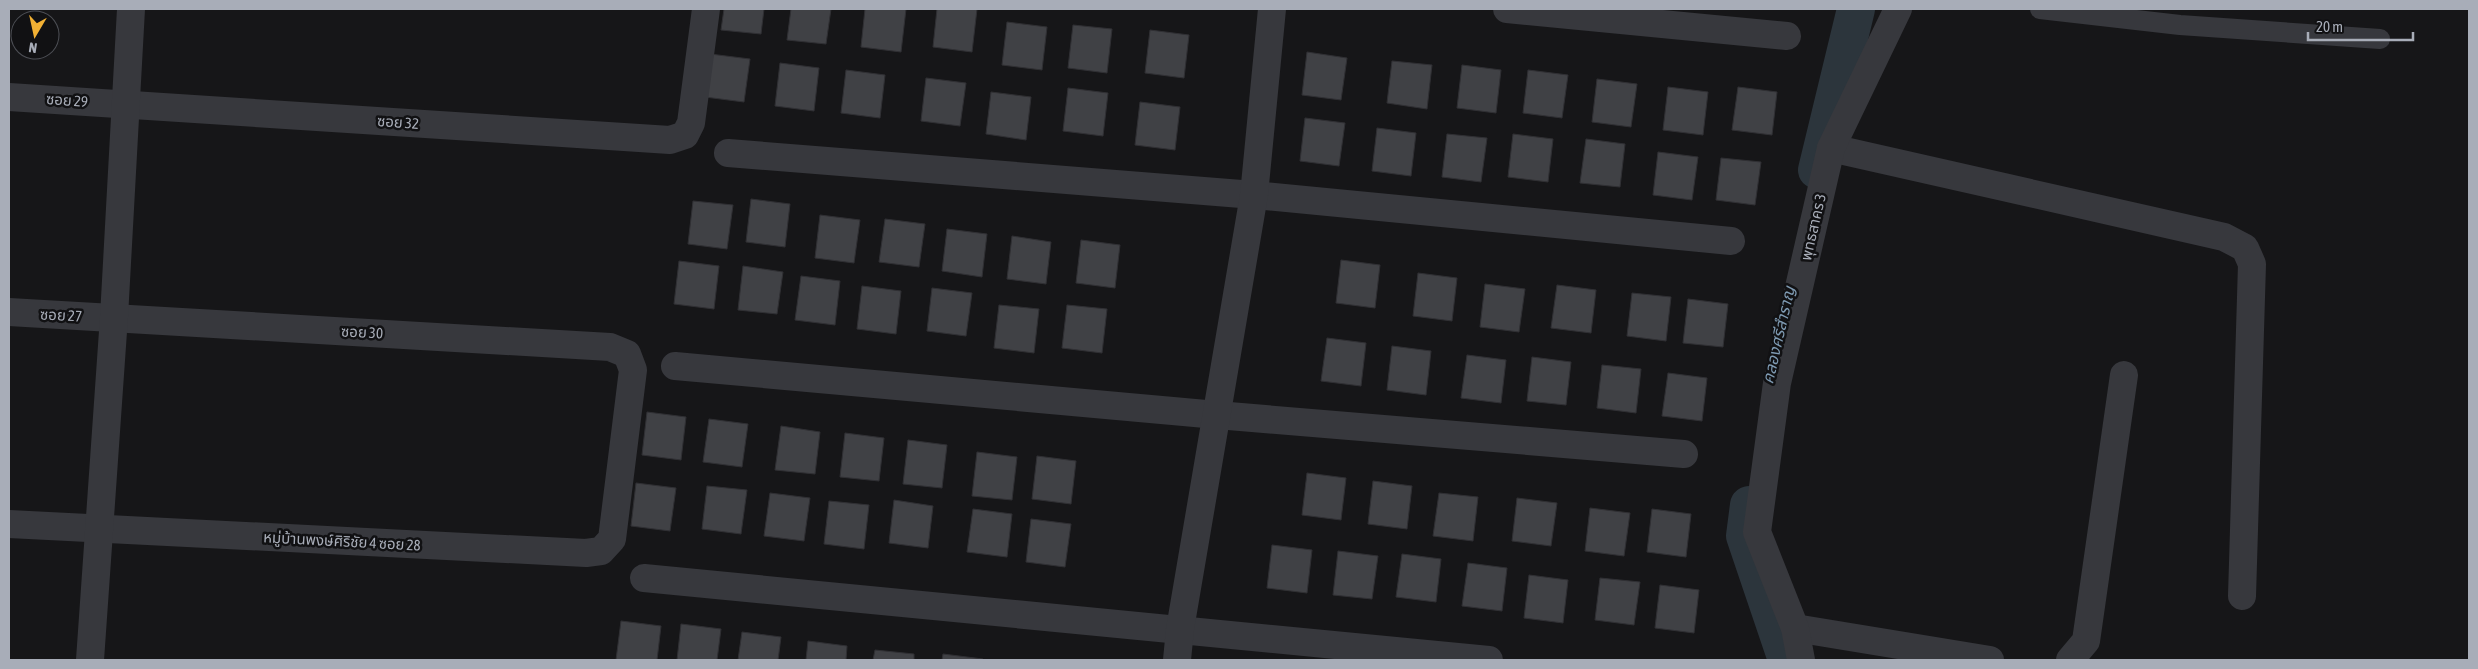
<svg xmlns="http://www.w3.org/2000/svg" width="2478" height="669" viewBox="0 0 2478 669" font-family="'Asap Condensed','Noto Sans Thai',sans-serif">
	<rect width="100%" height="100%" fill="#161618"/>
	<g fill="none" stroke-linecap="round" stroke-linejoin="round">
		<g stroke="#2c353c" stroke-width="38">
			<polyline points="1817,170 1856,9"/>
			<polyline points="1749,505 1745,536 1787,660"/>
		</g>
	</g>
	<g fill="#404145" stroke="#303034">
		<polygon points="724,9 764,9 761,34 721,30"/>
		<polygon points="791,9 831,9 826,44 787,40"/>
		<polygon points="865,9 906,9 901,52 861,47"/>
		<polygon points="937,9 977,9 972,52 933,47"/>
		<polygon points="1007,22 1047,27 1042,70 1002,65"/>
		<polygon points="1073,25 1112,29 1107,73 1068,68"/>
		<polygon points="1150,30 1189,35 1184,78 1145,73"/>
		<polygon points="1307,52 1347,58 1341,100 1302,95"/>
		<polygon points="710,54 750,59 744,102 705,97"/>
		<polygon points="1392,61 1432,65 1427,109 1387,103"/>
		<polygon points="780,63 819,68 814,111 775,106"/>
		<polygon points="1462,65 1501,70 1496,113 1457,108"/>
		<polygon points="846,70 885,75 880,118 841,113"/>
		<polygon points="1528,70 1568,75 1562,118 1523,113"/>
		<polygon points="926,78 966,83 960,126 921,121"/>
		<polygon points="1597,79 1637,84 1631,127 1592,122"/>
		<polygon points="1668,87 1708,92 1703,135 1663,130"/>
		<polygon points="1738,87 1777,92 1772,135 1732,130"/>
		<polygon points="1068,88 1108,93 1103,136 1063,131"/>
		<polygon points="991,92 1031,97 1026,140 986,134"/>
		<polygon points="1140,102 1180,107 1175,150 1135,145"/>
		<polygon points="1305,118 1345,123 1339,166 1300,161"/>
		<polygon points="1377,128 1416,133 1411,176 1372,171"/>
		<polygon points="1447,134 1487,138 1481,182 1442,177"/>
		<polygon points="1513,134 1553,139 1548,182 1508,177"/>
		<polygon points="1586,139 1625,144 1620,187 1580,183"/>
		<polygon points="1658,152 1698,157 1692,200 1653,195"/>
		<polygon points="1721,158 1761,162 1755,205 1716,200"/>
		<polygon points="751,199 790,204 785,247 746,242"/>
		<polygon points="693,201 733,205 727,249 688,244"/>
		<polygon points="820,215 860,220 854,263 815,258"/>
		<polygon points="885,219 925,224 919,267 879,262"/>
		<polygon points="947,229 987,234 982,277 942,271"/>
		<polygon points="1012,236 1051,242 1046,284 1007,279"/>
		<polygon points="1081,240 1120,245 1115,288 1076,283"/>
		<polygon points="1341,260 1380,265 1375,308 1336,303"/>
		<polygon points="679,261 719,266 714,309 674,304"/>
		<polygon points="743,266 783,272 777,314 738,310"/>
		<polygon points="1418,273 1457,278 1452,321 1413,316"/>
		<polygon points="801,276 840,281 835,325 795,320"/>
		<polygon points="1485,284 1525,289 1519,332 1480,327"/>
		<polygon points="1557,285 1596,290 1591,333 1551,328"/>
		<polygon points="862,286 901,291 896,334 857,329"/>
		<polygon points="932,288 972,293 966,336 927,331"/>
		<polygon points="1632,293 1671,297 1666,341 1627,336"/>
		<polygon points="1688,299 1728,304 1723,347 1683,343"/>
		<polygon points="999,305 1039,309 1034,353 994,348"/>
		<polygon points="1067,305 1107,309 1102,353 1062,348"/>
		<polygon points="1327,338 1366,343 1361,386 1321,381"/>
		<polygon points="1392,346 1431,351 1426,395 1387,390"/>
		<polygon points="1467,355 1506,360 1501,403 1461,398"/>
		<polygon points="1532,357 1571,362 1566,405 1527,401"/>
		<polygon points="1602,365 1641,369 1636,413 1597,408"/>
		<polygon points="1668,373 1707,378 1702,421 1662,416"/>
		<polygon points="647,412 686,417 681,460 642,455"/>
		<polygon points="709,419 748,424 742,467 703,462"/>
		<polygon points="781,426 820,432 815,474 775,470"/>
		<polygon points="845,433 884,438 879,481 840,477"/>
		<polygon points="908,440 947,445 942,488 903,484"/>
		<polygon points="977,452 1017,457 1012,500 972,496"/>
		<polygon points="1037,456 1076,461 1071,504 1032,499"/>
		<polygon points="1307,473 1346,478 1341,520 1302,515"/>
		<polygon points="1373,481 1412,486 1407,529 1368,524"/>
		<polygon points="636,483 676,488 670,531 631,526"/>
		<polygon points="707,486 747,490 741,534 702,529"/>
		<polygon points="770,493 810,498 804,541 764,536"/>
		<polygon points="1439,493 1478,497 1473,541 1433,536"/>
		<polygon points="1517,498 1557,503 1551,546 1512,541"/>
		<polygon points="894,500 933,506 928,548 889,543"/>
		<polygon points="829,501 869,505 864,549 824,544"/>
		<polygon points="1590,508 1630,513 1624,556 1585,551"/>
		<polygon points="973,509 1012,514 1007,557 967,552"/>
		<polygon points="1652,509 1691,514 1686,557 1647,552"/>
		<polygon points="1031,519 1071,524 1065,567 1026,562"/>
		<polygon points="1272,545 1312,550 1307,593 1267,588"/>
		<polygon points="1338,551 1378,556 1372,599 1333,595"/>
		<polygon points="1402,554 1441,559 1436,602 1396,597"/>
		<polygon points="1468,563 1507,568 1502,611 1462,606"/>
		<polygon points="1529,575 1568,580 1563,623 1524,618"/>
		<polygon points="1600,578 1640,582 1634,625 1595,620"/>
		<polygon points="1660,585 1699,590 1694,633 1655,628"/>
		<polygon points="621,621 661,626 657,660 616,660"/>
		<polygon points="681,624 721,629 717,660 677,660"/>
		<polygon points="742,632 781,637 778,660 738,660"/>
		<polygon points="808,641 847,646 846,660 806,660"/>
		<polygon points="875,650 914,654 914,660 873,660"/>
		<polygon points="943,654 983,659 983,660 942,660"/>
	</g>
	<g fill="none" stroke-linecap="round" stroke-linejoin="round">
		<polyline stroke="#37383d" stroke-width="20" points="2040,9 2180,25 2380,39"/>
		<g stroke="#37383d" stroke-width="28">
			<polyline points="1507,9 1787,36"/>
			<polyline points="9,97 670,140 685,135 691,123 706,9"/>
			<polyline points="1831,148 2224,237 2245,248 2252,264 2242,596"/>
			<polyline points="728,153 1254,195 1731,241"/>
			<polyline points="9,312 610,347 627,354 633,370 612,539 601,551 586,553 9,524"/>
			<polyline points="675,366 1217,415 1684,454"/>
			<polyline points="644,578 1489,660"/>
			<polyline points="1795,628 1990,660"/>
			<polyline points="90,660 114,317 131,9"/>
			<polyline points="1177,660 1180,629 1254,195 1272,9"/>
			<polyline points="1801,660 1795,628 1757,532 1777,383 1831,148 1898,9"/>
			<polyline points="2070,660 2086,641 2124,375"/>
		</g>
	</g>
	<g text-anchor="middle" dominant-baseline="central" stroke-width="5" stroke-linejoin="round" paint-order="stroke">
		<g font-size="15" fill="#a8adb8" stroke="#111113">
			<text transform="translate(67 100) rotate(4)">ซอย 29</text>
			<text transform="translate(398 122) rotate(4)">ซอย 32</text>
			<text transform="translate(1813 227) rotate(-77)">พุทธสาคร 3</text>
			<text transform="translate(61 315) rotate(3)">ซอย 27</text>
			<text transform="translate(362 332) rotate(3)">ซอย 30</text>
			<text transform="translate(342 541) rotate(3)">หมู่บ้านพงษ์ศิริชัย 4 ซอย 28</text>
		</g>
		<g font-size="16" font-style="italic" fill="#7f9bb3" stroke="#111113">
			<text transform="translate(1778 335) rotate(-77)">คลองศรีสำราญ</text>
		</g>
	</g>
	<rect width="2478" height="669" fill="none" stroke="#a8adb8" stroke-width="20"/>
	<g transform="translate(35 35) rotate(189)"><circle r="24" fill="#111113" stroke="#4d4f55"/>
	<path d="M0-4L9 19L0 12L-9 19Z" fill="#f2b134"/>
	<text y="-8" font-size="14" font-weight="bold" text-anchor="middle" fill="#a8adb8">N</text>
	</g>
	<path d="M2308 32v8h105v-8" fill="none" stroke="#a8adb8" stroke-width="2.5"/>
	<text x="2316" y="32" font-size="15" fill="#a8adb8" stroke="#111113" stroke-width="4" paint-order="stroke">20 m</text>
</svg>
